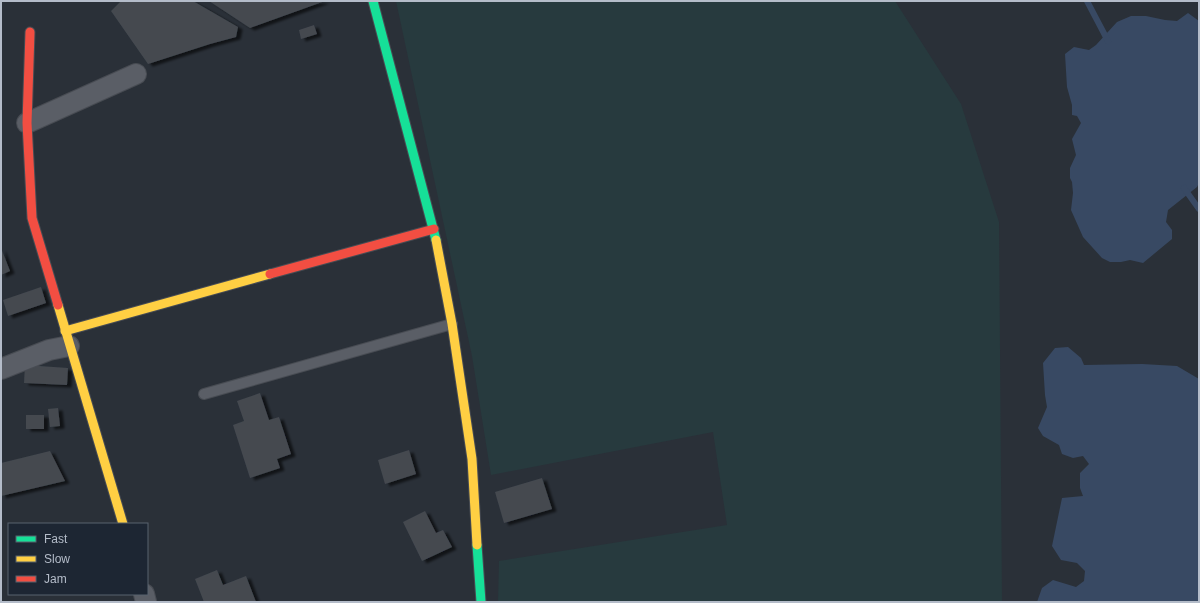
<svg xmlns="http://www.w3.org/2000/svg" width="1200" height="603" viewBox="0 0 1200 603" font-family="Arial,sans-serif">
	<defs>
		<filter id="shadow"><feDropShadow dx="4.5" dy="2.5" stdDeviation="1" flood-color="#0009"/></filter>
	</defs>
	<rect width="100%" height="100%" fill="#2a3038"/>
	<polygon fill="#273a3e" points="396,1 895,1 961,104 999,222 1002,602 498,602 499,561 727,525 713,432 491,475 472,356"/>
	<g fill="#384963">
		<polygon points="1188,13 1199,21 1199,183 1197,187 1168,210 1166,222 1172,230 1172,239 1143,263 1130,260 1121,262 1110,262 1102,258 1083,237 1071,210 1073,193 1072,182 1070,178 1070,168 1076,155 1072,139 1081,123 1077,116 1072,115 1072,105 1067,87 1065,54 1074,47 1089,50 1096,45 1117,22 1131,16 1146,16 1165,20 1177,21"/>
		<polygon points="1068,347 1081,358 1084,365 1142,364 1177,366 1199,379 1199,584 1198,602 1037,602 1042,588 1053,580 1076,587 1084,581 1085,571 1077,563 1061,560 1052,546 1062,498 1083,496 1080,488 1080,473 1089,464 1083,456 1073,458 1062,454 1059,445 1043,436 1038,428 1047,407 1045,395 1043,363 1055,348"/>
	</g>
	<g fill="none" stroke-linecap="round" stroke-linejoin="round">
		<g stroke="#384963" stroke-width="6">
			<polyline points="1087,1 1108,41"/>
			<polyline points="1184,188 1199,209"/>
		</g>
	</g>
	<g fill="#444950" filter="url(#shadow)">
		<polygon points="121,1 193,1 238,27 236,37 210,44 148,64 111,11"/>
		<polygon points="209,1 325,1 250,28"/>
		<polygon points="314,25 317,34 301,39 299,30"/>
		<polygon points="1,248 10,271 1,275"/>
		<polygon points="41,287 46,303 8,316 3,300"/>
		<polygon points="25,365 68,368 67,385 24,383"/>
		<polygon points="260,393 269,420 279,417 291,454 277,459 280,468 250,478 233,425 244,421 237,401"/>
		<polygon points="58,408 60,426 50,427 48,409"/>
		<rect x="26" y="415" width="18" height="14"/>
		<polygon points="409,450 416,474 385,484 378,460"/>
		<polygon points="50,451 65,481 1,496 1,463"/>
		<polygon points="542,478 552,509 504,523 495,492"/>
		<polygon points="425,511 436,533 443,530 452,547 422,561 403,522"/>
		<polygon points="217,570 223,585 246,576 256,602 204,602 195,579"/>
	</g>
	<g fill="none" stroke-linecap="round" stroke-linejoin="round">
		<g stroke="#484c53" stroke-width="12">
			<polyline id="lane" points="204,394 452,324"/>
		</g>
		<g stroke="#484c53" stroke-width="22">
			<g id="street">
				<polyline points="27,123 136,74"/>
				<polyline points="1,369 49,350 69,346"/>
				<polyline points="144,594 146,602"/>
			</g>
		</g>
		<g stroke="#484c53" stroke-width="11">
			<g id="fast">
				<polyline points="373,1 436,240"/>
				<polyline points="477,545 481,602"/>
			</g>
		</g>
		<g stroke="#484c53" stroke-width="11">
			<g id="slow">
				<polyline points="436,240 452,324 472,459 477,545"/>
				<polyline points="58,305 123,524"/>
				<polyline points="65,331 270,274"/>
			</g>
		</g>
		<g stroke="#484c53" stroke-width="11">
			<g id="jam">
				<polyline points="30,32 27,123 32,218 58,305"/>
				<polyline points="270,274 434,229"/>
			</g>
		</g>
		<use href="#lane" stroke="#5a5e66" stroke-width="10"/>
		<use href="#street" stroke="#5a5e66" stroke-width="20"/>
		<use href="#fast" stroke="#16e098" stroke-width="9"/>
		<use href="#slow" stroke="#ffcf43" stroke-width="9"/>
		<use href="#jam" stroke="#f24e42" stroke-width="9"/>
	</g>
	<rect width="1200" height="603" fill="none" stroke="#b4bcc9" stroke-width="4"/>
	<rect x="8" y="523" width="140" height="72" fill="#1d2633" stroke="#59626f"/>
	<rect x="16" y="536" width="20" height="6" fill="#16e098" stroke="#59626f"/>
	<text x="44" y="543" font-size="12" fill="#b4bcc9">Fast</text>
	<rect x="16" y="556" width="20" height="6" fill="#ffcf43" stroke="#59626f"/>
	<text x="44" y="563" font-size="12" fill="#b4bcc9">Slow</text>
	<rect x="16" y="576" width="20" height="6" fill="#f24e42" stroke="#59626f"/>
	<text x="44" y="583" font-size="12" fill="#b4bcc9">Jam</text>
</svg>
